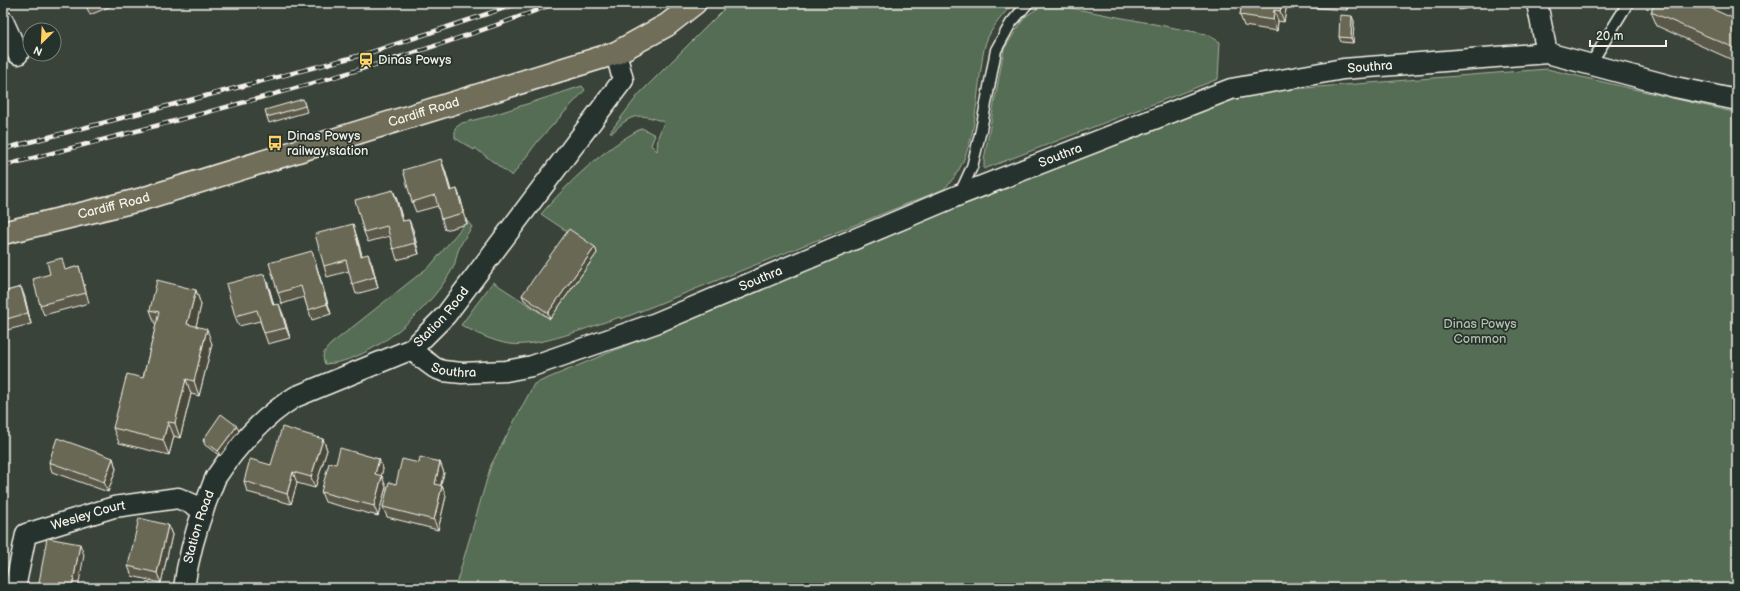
<svg xmlns="http://www.w3.org/2000/svg" width="1740" height="591" viewBox="0 0 1740 591" font-family="'Balsamiq Sans',sans-serif">
	<rect width="100%" height="100%" fill="#3a4339"/>
	<filter id="ink" filterUnits="userSpaceOnUse"><feTurbulence type="fractalNoise" baseFrequency=".025" numOctaves="2"/><feDisplacementMap in="SourceGraphic" scale="8" xChannelSelector="R" yChannelSelector="G"/><feConvolveMatrix kernelMatrix="1 2 1 2 8 2 1 2 1" color-interpolation-filters="sRGB"/></filter>
	<g filter="url(#ink)">
		<g fill="#546d54" stroke="#a4af9e">
			<path d="M730,3H1014C1004,13 991,28 986,42C983,51 982,61 981,69C975,109 975,160 944,189L621,319L620,317C592,326 538,348 509,344C492,341 476,333 461,325L493,282L550,319L571,234L541,214C571,180 602,150 642,128L655,135L651,145L657,151L658,137L664,122C639,113 632,113 613,132H610L639,94Z"/>
			<polygon points="1045,3 1206,34 1220,42 1218,79 984,169 984,160 1004,49 1025,17"/>
			<polygon points="1547,69 1737,113 1737,588 455,588 491,465 534,384 1074,158 1255,92"/>
			<polygon points="582,86 585,90 538,141 512,176 475,148 474,150 455,138 455,128 462,123 490,116"/>
			<path d="M467,221L472,227C467,235 461,242 458,251C456,256 456,261 454,266C433,307 373,362 325,364C321,355 324,351 331,344L431,265Z"/>
		</g>
		<g fill="none" stroke-linecap="round" stroke-linejoin="round">
			<g stroke="#f4f1e8" stroke-width="13">
				<g id="service">
					<polyline points="1590,65 1628,3"/>
					<polyline points="960,193 972,167 981,130 996,50 1011,23 1028,3"/>
				</g>
			</g>
			<g stroke="#f4f1e8" stroke-width="23">
				<g id="minor">
					<polyline points="1537,3 1547,53"/>
					<polyline points="3,21 18,54"/>
					<path id="s1" d="M412,349L420,357L435,368L443,371L462,373L506,371L532,366L656,323L959,195L1231,89L1343,69L1547,53L1675,87L1737,100"/>
					<path id="s2" d="M15,588L26,534L114,507L178,498L203,509"/>
					<path id="s3" d="M184,588C188,557 197,526 208,497C211,490 213,483 216,477C236,447 264,416 295,397L412,349L446,315L623,80L616,53"/>
				</g>
			</g>
			<g stroke="#f4f1e8" stroke-width="25">
				<g id="primary">
					<path id="s4" d="M3,233L139,200L616,53L667,25L695,3"/>
				</g>
			</g>
			<use href="#service" stroke="#26332d" stroke-width="10"/>
			<use href="#minor" stroke="#26332d" stroke-width="20"/>
			<use href="#primary" stroke="#706e59" stroke-width="22"/>
			<g stroke="#f4f1e8" stroke-width="4.5">
				<g id="rail">
					<polyline points="3,149 369,53 520,3"/>
					<path d="M3,166C188,117 377,72 556,3"/>
				</g>
			</g>
			<use href="#rail" stroke="#26332d" stroke-width="3" stroke-dasharray="9" stroke-linecap="butt"/>
		</g>
		<g fill="#5a5948" stroke="#f4f1e8">
			<polygon points="85,3 118,3 90,15"/>
			<polygon points="1242,3 1287,3 1284,22 1278,21 1277,31 1244,26 1240,15"/>
			<polygon points="1301,3 1348,3 1347,10 1303,7"/>
			<polygon points="1456,3 1496,3 1459,10"/>
			<polygon points="1651,12 1737,20 1737,62 1657,26"/>
			<polygon points="1354,21 1353,43 1341,42 1339,37"/>
			<polygon points="303,99 307,112 269,123 267,117"/>
			<polygon points="445,170 451,191 457,189 461,200 467,224 445,230 438,206 416,212 412,202"/>
			<polygon points="393,190 397,200 403,221 409,220 413,230 419,254 397,260 390,236 368,242 364,232"/>
			<polygon points="356,234 362,255 372,264 378,288 356,294 349,271 327,277 324,266"/>
			<polygon points="595,247 597,253 550,319 524,300 522,295"/>
			<polygon points="312,251 315,261 331,314 312,320 304,297 282,304 278,293"/>
			<polygon points="79,266 82,277 89,303 44,315 40,305 66,270"/>
			<polygon points="264,274 268,284 274,305 283,314 290,338 268,344 260,321 239,326 235,316"/>
			<polygon points="21,287 25,298 31,324 3,331 3,292"/>
			<polygon points="196,290 201,305 196,326 212,344 199,396 191,394 180,438 174,436 169,455 119,443 113,428 143,378 156,325 155,324 150,310"/>
			<polygon points="237,426 239,431 220,456 205,445 203,440"/>
			<polygon points="323,439 327,450 315,488 297,483 291,504 247,492 244,481 271,465"/>
			<polygon points="113,458 116,469 108,492 52,472 49,462"/>
			<polygon points="379,459 383,469 381,476 386,487 378,516 325,502 321,492 336,464"/>
			<polygon points="440,462 444,473 441,485 442,486 446,496 438,530 387,517 383,507 396,484 419,463"/>
			<polygon points="168,525 172,535 161,583 132,576 128,566"/>
		</g>
		<g fill="#4a493b" stroke="#f4f1e8">
			<polygon points="1282,3 1287,3 1284,22 1280,11"/>
			<polygon points="1345,3 1348,3 1347,10"/>
			<polygon points="1274,10 1278,21 1277,31 1273,20"/>
			<polygon points="1352,16 1354,21 1353,43 1351,38"/>
			<polygon points="441,159 445,170 454,202 450,191"/>
			<polygon points="457,189 461,200 467,224 463,213"/>
			<polygon points="393,190 397,200 406,232 402,221"/>
			<polygon points="409,220 413,230 419,254 415,243"/>
			<polygon points="353,224 356,234 365,266 361,256"/>
			<polygon points="595,247 597,253 550,319 548,313"/>
			<polygon points="312,251 315,261 331,314 327,304"/>
			<polygon points="368,254 372,264 378,288 375,277"/>
			<polygon points="264,274 268,284 277,316 273,305"/>
			<polygon points="21,287 25,298 31,324 28,313"/>
			<polygon points="196,290 201,305 193,339 187,324"/>
			<polygon points="279,304 283,314 290,338 286,328"/>
			<polygon points="207,329 212,344 199,396 194,381"/>
			<polygon points="186,379 191,394 180,438 175,423"/>
			<polygon points="168,422 174,436 169,455 163,440"/>
			<polygon points="237,426 239,431 220,456 218,451"/>
			<polygon points="323,439 327,450 315,488 311,477"/>
			<polygon points="113,458 116,469 108,492 104,482"/>
			<polygon points="379,459 383,469 379,485 375,474"/>
			<polygon points="440,462 444,473 438,494 435,484"/>
			<polygon points="293,472 297,483 291,504 287,494"/>
			<polygon points="382,476 386,487 378,516 374,506"/>
			<polygon points="442,486 446,496 438,530 434,520"/>
			<polygon points="168,525 172,535 161,583 157,573"/>
			<polygon points="80,544 84,555 78,588 72,588"/>
		</g>
		<g fill="#696854" stroke="#f4f1e8">
			<polygon points="1242,3 1282,3 1280,11 1274,10 1273,20 1240,15"/>
			<polygon points="1655,3 1699,3 1737,20 1737,49 1651,12"/>
			<polygon points="1340,15 1352,16 1351,38 1339,37"/>
			<polygon points="303,99 305,106 267,117 265,110"/>
			<polygon points="441,159 450,191 457,189 463,213 441,219 435,195 412,202 403,170"/>
			<polygon points="393,190 402,221 409,220 415,243 393,249 387,226 364,232 355,200"/>
			<polygon points="353,224 361,256 368,254 375,277 352,284 346,260 324,266 315,234"/>
			<polygon points="569,229 595,247 548,313 522,295"/>
			<polygon points="312,251 327,304 308,310 301,286 278,293 269,263"/>
			<polygon points="62,258 65,270 79,266 86,293 40,305 33,279 50,274 47,262"/>
			<polygon points="264,274 273,305 279,304 286,328 264,333 257,310 235,316 226,284"/>
			<polygon points="157,280 196,290 187,324 207,329 194,381 186,379 175,423 168,422 163,440 113,428 127,374 143,378 159,312 150,310"/>
			<polygon points="21,287 28,313 3,320 3,292"/>
			<polygon points="221,414 237,426 218,451 203,440"/>
			<polygon points="282,427 323,439 311,477 293,472 287,494 244,481 250,459 271,465"/>
			<polygon points="57,438 113,458 104,482 49,462"/>
			<polygon points="340,448 379,459 375,474 382,476 374,506 321,492 329,463 336,464"/>
			<polygon points="420,457 440,462 435,484 442,486 434,520 383,507 389,482 396,484 402,459 419,463"/>
			<polygon points="139,518 168,525 157,573 128,566"/>
			<polygon points="47,538 80,544 72,588 38,588"/>
		</g>
	</g>
	<defs>
		<g id="station-bare" transform="scale(1.2)"><path d="M-3-6H3Q5-6 5-4V2Q5 4 3 4L4.5 6H3L1.5 4h-3L-3 6H-4.5L-3 4Q-5 4-5 2V-4Q-5-6-3-6ZM-3.5-4v3h7v-3ZM-3.5 1v1.5H-2V1ZM2 1v1.5H3.5V1Z" fill="#ffd166" stroke="#26332d" stroke-width="2.5" paint-order="stroke"/></g>
		<g id="bus-bare" transform="scale(1.2)"><path d="M-5-6H5V4H4V6H2V4H-2V6H-4V4H-5ZM-3.5-4V0h7V-4ZM-3.5 1.2v1.5H-2V1.2ZM2 1.2v1.5H3.5V1.2Z" fill="#ffd166" stroke="#26332d" stroke-width="2.5" paint-order="stroke"/></g>
	</defs>
	<g fill-rule="evenodd">
		<use href="#station-bare" x="366" y="60"/>
		<use href="#bus-bare" x="275" y="143"/>
	</g>
	<g text-anchor="middle" dominant-baseline="central" stroke-width="3.5" stroke-linejoin="round" paint-order="stroke">
		<g font-size="13" fill="#f4f1e8" stroke="#26332d" text-anchor="start">
			<text x="378" y="60">Dinas Powys</text>
			<text x="287" y="136">Dinas Powys<tspan x="287" dy="15">railway station</tspan></text>
		</g>
		<g font-size="13" fill="#f4f1e8" stroke="#26332d">
			<text stroke="none"><textPath href="#s1" startOffset="1021">Southra</textPath></text>
			<text stroke="none"><textPath href="#s4" startOffset="438">Cardiff Road</textPath></text>
			<text stroke="none"><textPath href="#s1" startOffset="697">Southra</textPath></text>
			<text stroke="none"><textPath href="#s4" startOffset="114">Cardiff Road</textPath></text>
			<text stroke="none"><textPath href="#s1" startOffset="373">Southra</textPath></text>
			<text stroke="none"><textPath href="#s3" startOffset="399">Station Road</textPath></text>
			<text stroke="none"><textPath href="#s1" startOffset="49">Southra</textPath></text>
			<text stroke="none"><textPath href="#s2" startOffset="120">Wesley Court</textPath></text>
			<text stroke="none"><textPath href="#s3" startOffset="63">Station Road</textPath></text>
		</g>
		<g font-size="13" fill="#b4bcad" stroke="#26332d">
			<text x="1480" y="324">Dinas Powys<tspan x="1480" dy="15">Common</tspan></text>
		</g>
	</g>
	<rect width="1740" height="591" fill="none" stroke="#26332d" stroke-width="16"/>
	<rect x="8" y="8" width="1724" height="575" fill="none" stroke="#f4f1e8" stroke-width="1.5" filter="url(#ink)"/>
	<g transform="translate(42 42) rotate(204)"><circle r="19" fill="#26332d" stroke="#787f78"/>
	<path d="M0-3L7 15L0 10L-7 15Z" fill="#ffd166"/>
	<text y="-6" font-size="11" font-weight="bold" text-anchor="middle" fill="#f4f1e8">N</text>
	</g>
	<path d="M1590 40v6h76v-6" fill="none" stroke="#f4f1e8" stroke-width="2"/>
	<text x="1596" y="40" font-size="12" fill="#f4f1e8" stroke="#26332d" stroke-width="3" paint-order="stroke">20 m</text>
</svg>
